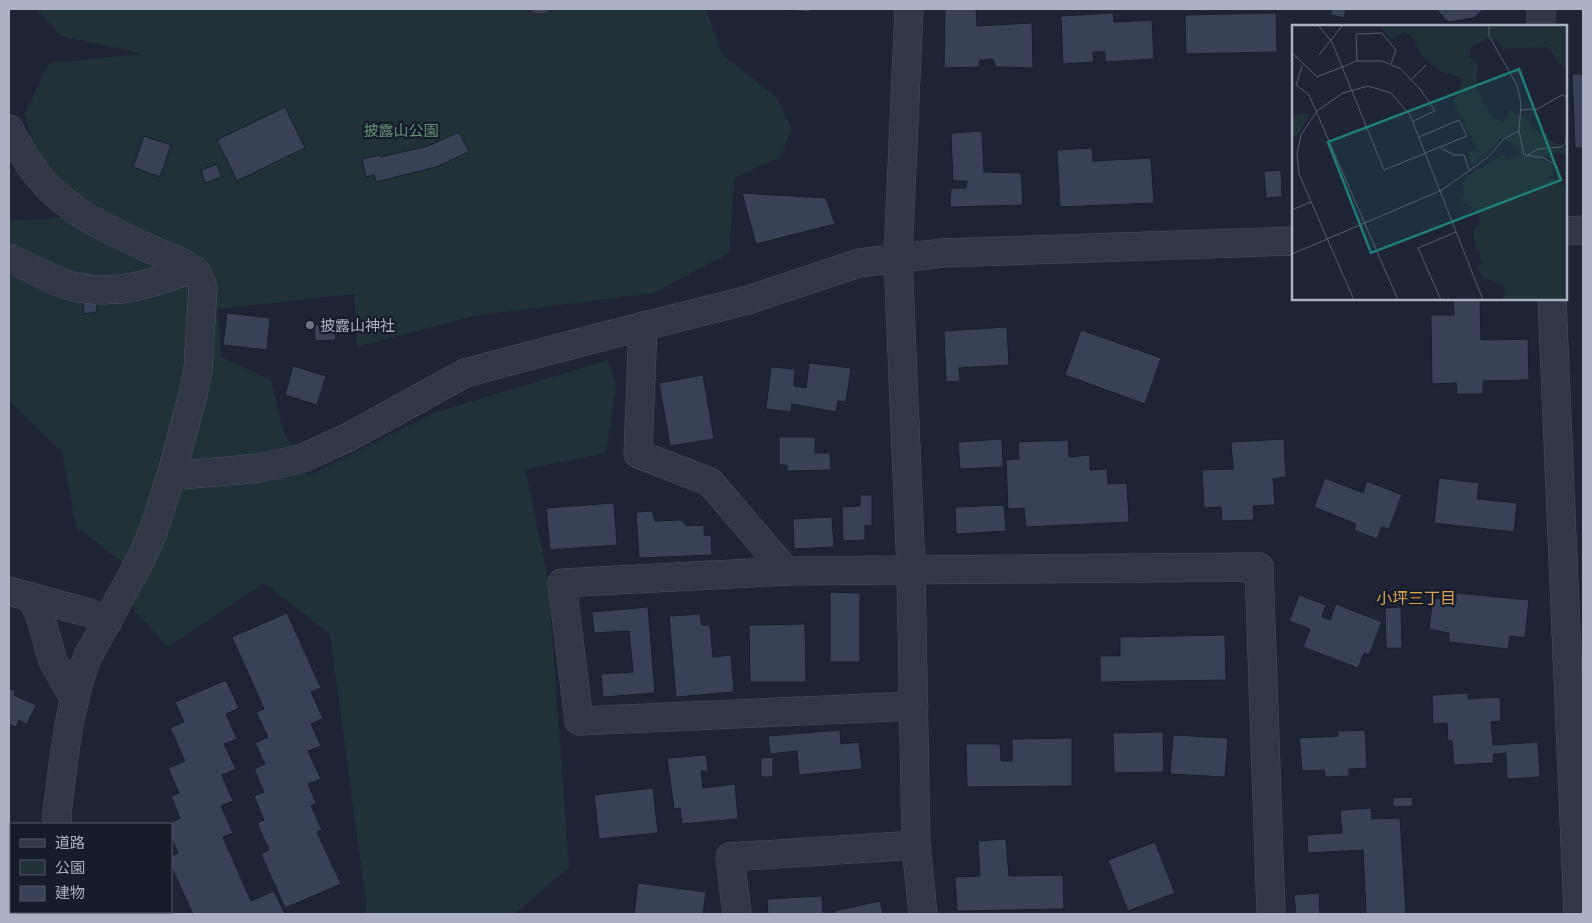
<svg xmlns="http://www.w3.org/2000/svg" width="1592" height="923" viewBox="0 0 1592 923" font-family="'Titillium Web','Noto Sans JP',sans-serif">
	<rect width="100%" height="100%" fill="#1e2436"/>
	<polygon fill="#203137" points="36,9 706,9 722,54 776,97 792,130 779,158 735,177 729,253 654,293 473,316 357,347 354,294 218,309 221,357 271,380 284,433 308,476 434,413 608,360 616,386 606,453 525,469 548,578 569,867 515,914 364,914 367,910 330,634 264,583 168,647 136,613 121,561 76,527 62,452 9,401 9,220 51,219 101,207 68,191 33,145 25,113 49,63 143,54 61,36"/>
	<g fill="#394157" stroke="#191e2d">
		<polygon points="526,9 554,9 544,14 536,14"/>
		<polygon points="777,9 813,9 809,12"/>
		<polygon points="945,9 976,9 977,26 1032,23 1033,68 996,67 993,59 980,60 979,67 944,68"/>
		<polygon points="1331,9 1346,9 1344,18 1331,15"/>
		<polygon points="1436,9 1483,9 1474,18 1448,22"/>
		<polygon points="1113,13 1114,22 1152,20 1154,59 1105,62 1105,52 1093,52 1094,62 1063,64 1061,16"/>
		<polygon points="1276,13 1277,52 1186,54 1185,15"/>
		<polygon points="1572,74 1583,74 1583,148 1575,148"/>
		<polygon points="285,107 305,148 237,181 217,140"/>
		<polygon points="982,131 984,172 1021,173 1023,205 950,207 951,188 966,188 967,181 953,181 951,133"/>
		<polygon points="459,132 469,152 436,167 376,182 374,175 366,177 362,159 380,155 381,157 428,146"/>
		<polygon points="144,136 171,145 160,177 133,167"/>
		<polygon points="1092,148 1093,161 1151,158 1154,203 1060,207 1057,150"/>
		<polygon points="217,164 222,177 205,183 201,170"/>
		<polygon points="1281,170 1282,197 1266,198 1264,171"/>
		<polygon points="742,193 826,198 835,224 756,244"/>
		<polygon points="1453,299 1480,299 1481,340 1528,339 1529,380 1483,381 1483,394 1457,394 1456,383 1432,384 1431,315 1454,315"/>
		<polygon points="96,301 97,312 84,314 83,302"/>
		<polygon points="227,313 270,318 267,350 223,345"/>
		<polygon points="335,324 336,340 315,341 314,325"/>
		<polygon points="1007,327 1009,365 959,368 960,381 946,382 944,331"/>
		<polygon points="1081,330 1161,358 1145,404 1065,375"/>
		<polygon points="809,363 851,368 846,402 838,401 836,412 792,404 791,412 766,409 771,367 795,369 794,386 806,388"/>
		<polygon points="293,366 326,376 317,405 285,395"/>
		<polygon points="703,375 714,439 670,446 659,383"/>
		<polygon points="779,437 815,437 815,453 830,453 831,470 787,471 787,465 779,465"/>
		<polygon points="1002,439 1003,467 960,469 958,442"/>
		<polygon points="1284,439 1286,477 1273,479 1275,505 1253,506 1254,520 1222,521 1221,507 1204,508 1202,470 1233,469 1231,442"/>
		<polygon points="1068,440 1069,457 1090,455 1090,470 1107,469 1108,484 1127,483 1129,522 1026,527 1024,508 1008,509 1006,460 1019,459 1018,442"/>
		<polygon points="1325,478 1363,493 1367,481 1402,495 1389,529 1382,527 1377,539 1354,530 1356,524 1314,507"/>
		<polygon points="1439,478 1479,483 1477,499 1517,503 1514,532 1434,523"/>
		<polygon points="860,495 872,495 872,526 865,525 865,540 843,541 842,507 860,506"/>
		<polygon points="614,503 617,545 550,550 546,508"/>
		<polygon points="1004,505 1006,531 956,534 955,507"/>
		<polygon points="652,511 655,521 682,520 686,526 704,525 704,535 711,536 712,555 639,558 636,512"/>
		<polygon points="832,517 834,547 794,549 793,519"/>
		<polygon points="830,592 860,593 860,662 830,662"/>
		<polygon points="1456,593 1529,600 1525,638 1510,636 1508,649 1449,642 1449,633 1429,629 1433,598 1456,601"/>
		<polygon points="1299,595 1326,605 1322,617 1330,620 1336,604 1382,622 1369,655 1364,653 1358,668 1303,647 1310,629 1289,621"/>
		<polygon points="648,607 655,693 603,697 601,674 633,672 629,631 594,633 592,612"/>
		<polygon points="1401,607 1402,648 1386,648 1385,608"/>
		<polygon points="287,613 321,688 311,692 323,718 311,724 321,746 308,751 321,779 308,784 316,803 311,806 322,830 317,832 341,884 285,908 261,854 269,850 257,823 264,820 254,796 264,792 254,769 265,764 255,743 268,737 256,712 264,709 232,637"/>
		<polygon points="700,614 702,625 710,625 713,657 731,655 734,692 676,697 669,616"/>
		<polygon points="805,624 806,682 750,682 749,625"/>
		<polygon points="1225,635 1226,680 1100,682 1100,656 1120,656 1120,637"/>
		<polygon points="226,680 239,708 226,714 237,739 224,744 236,769 222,775 233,801 221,806 233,833 223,837 251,901 274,891 285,914 193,914 171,866 171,856 178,853 171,837 171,824 168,824 180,818 171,796 179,793 168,768 185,761 170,728 184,722 175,702"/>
		<polygon points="9,688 16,691 14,695 36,705 27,724 19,720 16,727 9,724"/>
		<polygon points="1468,693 1468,699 1500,697 1501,721 1491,722 1493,745 1538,742 1540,777 1507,779 1506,753 1493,754 1494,763 1454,765 1452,741 1448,741 1447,723 1433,724 1432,695"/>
		<polygon points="840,730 841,744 859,742 862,769 799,775 797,751 770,754 768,736"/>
		<polygon points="1365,730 1367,768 1349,769 1349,776 1325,777 1324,770 1302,771 1299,738 1338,736 1337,731"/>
		<polygon points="1163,732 1164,772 1114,773 1113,733"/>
		<polygon points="1173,735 1228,738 1225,777 1170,774"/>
		<polygon points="1072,738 1072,786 967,787 966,744 1000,744 1001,761 1012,761 1012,739"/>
		<polygon points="706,755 708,771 701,771 703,788 735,784 738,819 682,824 680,808 674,809 667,758"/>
		<polygon points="773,757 773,777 761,777 761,758"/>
		<polygon points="653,788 658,833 599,839 594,795"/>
		<polygon points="1412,797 1413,806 1393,807 1393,798"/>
		<polygon points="1371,808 1372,819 1400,818 1406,914 1366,914 1363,850 1308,853 1307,835 1342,833 1340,810"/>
		<polygon points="1006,839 1009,876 1063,875 1064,909 957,911 955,877 980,876 978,841"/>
		<polygon points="1155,842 1175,893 1128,911 1108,860"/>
		<polygon points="638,883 706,892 703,914 634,914"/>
		<polygon points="1319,893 1320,914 1296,914 1294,895"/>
		<polygon points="822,896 823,914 768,914 767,899"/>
		<polygon points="880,901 883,914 834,914 834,911"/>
	</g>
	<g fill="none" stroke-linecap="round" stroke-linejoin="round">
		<g stroke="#4c5162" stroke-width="29">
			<g id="minor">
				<polyline points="909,9 898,257 911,570 916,845 923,914"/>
				<polyline points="1541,9 1541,26"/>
				<path d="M9,129C20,149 33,173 50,189C85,224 139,243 184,264L196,272L203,287L198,369L194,390L171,476L153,532L141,559L87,658C68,707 64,761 57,812V824"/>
				<polyline points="1566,231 1583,230"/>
				<path d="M9,258C28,266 48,279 68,285C110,298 152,284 191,269"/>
				<polyline points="1552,299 1578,914"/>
				<polyline points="643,326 638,454 710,482 786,571"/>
				<polyline points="171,476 260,468 303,458 349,437 465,373 597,338 748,300 859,263 943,253 1293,241"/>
				<polyline points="9,591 89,613 108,621"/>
				<polyline points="32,597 41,619 53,661 75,700"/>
				<polyline points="914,706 579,721 562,583 786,571 1259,567 1271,914"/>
				<polyline points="64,912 65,914"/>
				<polyline points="737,914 730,857 916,845"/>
			</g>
		</g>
		<use href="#minor" stroke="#313747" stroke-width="28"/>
	</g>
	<circle fill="#6b7280" stroke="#171c2b" stroke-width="2" cx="310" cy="325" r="5"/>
	<g text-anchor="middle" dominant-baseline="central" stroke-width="4.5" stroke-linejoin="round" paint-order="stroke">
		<g font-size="15" fill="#629576" stroke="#171c2b">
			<text x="401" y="130">披露山公園</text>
		</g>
		<g font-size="15" fill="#abb0c4" stroke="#171c2b" text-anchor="start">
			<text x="320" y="325">披露山神社</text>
		</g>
		<g font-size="16" fill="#d8a252" stroke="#171c2b">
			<text x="1416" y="598">小坪三丁目</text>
		</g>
	</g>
	<g transform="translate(1292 25)">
		<rect width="275" height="275" fill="#1e2436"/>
		<path d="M87,0H275V44L266,37L256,22L210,24L205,15L194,14L178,23V32L186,40L184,63L201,94L211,97L219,85L236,95L241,104L255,109L258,115L275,123V130L260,128L248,134L261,142V150L252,155L260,153L275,161V275H209L213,269L211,259L192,253L184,243L190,239L187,226L183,224L181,204L187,200V193L180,182L168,176L173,167L170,158L177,150L211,130L214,136L229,128L211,112L180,140L176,128L185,123L161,77L170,57L168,52L150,47L130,31L121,13L112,7L99,15ZM19,88L6,110L0,113V91Z" fill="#203137"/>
		<path fill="none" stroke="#565c6f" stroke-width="1" d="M26,0L40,17L92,145L175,111L167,95L127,112M197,0V11L225,60L229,78L227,106L232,130L252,133L266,142M0,28L25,52L65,36H90L109,44L128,64L143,86L121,96M27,30L50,1M65,36L64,9L90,8L104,25L99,39M10,41L4,60L17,70L106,275M120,54L134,40M228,85L245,84L270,70L275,72M149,123L162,130H172L177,145M234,131L246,124L269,122L274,118L275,105M0,185L19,177M0,229L150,165L196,132L212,114L227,106M62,275L7,149L5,129L9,110L25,86L51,68L76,61L99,68L118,90L191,275M149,275L126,223L164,207"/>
		<path fill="#1f7c77" fill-opacity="0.15" stroke="#1f7c77" stroke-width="2.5" d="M227,44L269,155L79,228L36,117Z"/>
		<rect width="275" height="275" fill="none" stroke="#abb0c4" stroke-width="2.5"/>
	</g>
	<rect width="1592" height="923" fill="none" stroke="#abb0c4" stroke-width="20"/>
	<rect x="10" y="823" width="162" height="90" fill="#171c2b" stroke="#525768"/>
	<rect x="20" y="839" width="25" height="8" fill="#313747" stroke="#525768"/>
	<text x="55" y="848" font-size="15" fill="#abb0c4">道路</text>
	<rect x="20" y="860" width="25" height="15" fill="#203137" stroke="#525768"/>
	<text x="55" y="873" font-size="15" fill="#abb0c4">公園</text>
	<rect x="20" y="886" width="25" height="15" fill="#394157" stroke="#525768"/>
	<text x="55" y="898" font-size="15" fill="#abb0c4">建物</text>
</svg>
